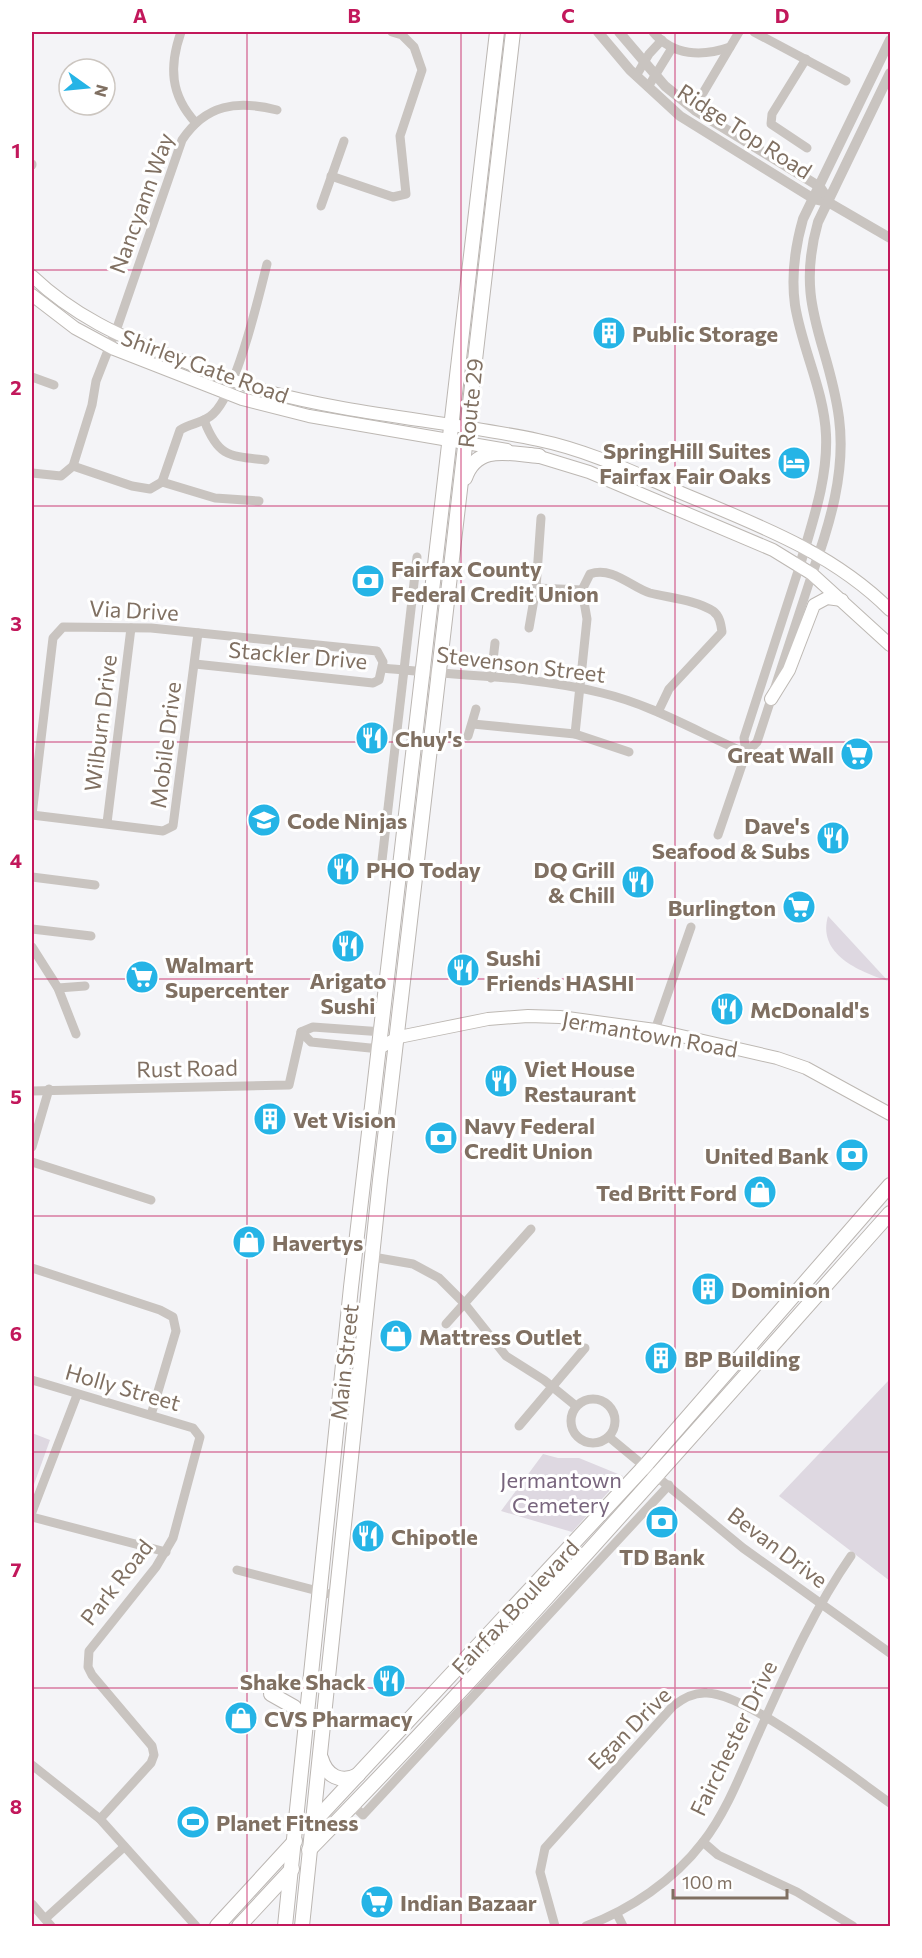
<svg xmlns="http://www.w3.org/2000/svg" width="922" height="1958" viewBox="0 0 922 1958" font-family="Commissioner,sans-serif">
	<rect width="100%" height="100%" fill="#f4f4f7"/>
	<g fill="#ded8e1">
		<path d="M828,916L888,981C858,971 817,954 828,916Z"/>
		<polygon points="890,1379 890,1581 779,1496"/>
		<polygon points="32,1433 50,1440 32,1490"/>
		<polygon points="543,1454 558,1458 579,1458 623,1476 572,1532 501,1511"/>
	</g>
	<g fill="none" stroke-linecap="round" stroke-linejoin="round">
		<g stroke="#bdb8b3" stroke-width="14">
			<g id="secondary">
				<path d="M32,276C73,315 120,337 173,357C203,369 234,382 265,391C354,415 448,421 538,440C587,450 633,472 679,492C755,524 831,551 890,610"/>
				<polyline points="32,295 75,328 114,349 242,399 309,416 507,450"/>
				<polyline points="530,454 589,472 773,550 812,574 890,645"/>
				<polyline points="771,699 789,670 814,605 827,598 842,600"/>
				<polyline points="381,1047 399,1037 488,1019 528,1016 560,1017 655,1030 777,1058 806,1068 890,1114"/>
			</g>
		</g>
		<g stroke="#bbb6b2" stroke-width="16">
			<g id="primary">
				<path d="M465,478C477,443 510,454 539,456"/>
				<polyline points="271,1694 294,1707 306,1723"/>
				<path d="M321,1758C326,1776 341,1784 358,1775"/>
				<polyline points="312,1824 645,1466 890,1185"/>
				<path d="M309,1850C510,1645 699,1427 890,1213"/>
				<polyline points="217,1926 295,1841"/>
				<polyline points="239,1926 292,1869"/>
				<polyline points="285,1926 351,1287 497,32"/>
				<polyline points="302,1926 380,1180 513,32"/>
			</g>
		</g>
		<g stroke="#c9c4c0" stroke-width="9">
			<path d="M181,32C169,66 170,95 196,123"/>
			<path d="M653,32C673,56 702,57 730,47"/>
			<polyline points="754,32 846,81"/>
			<polyline points="806,59 772,114 771,124 807,148"/>
			<polyline points="636,76 649,54 662,40"/>
			<polyline points="648,87 672,48"/>
			<polyline points="703,93 739,32"/>
			<polyline points="32,164 32,165"/>
			<polyline points="331,176 393,197 406,194 400,136 422,70 414,47 402,35 392,32"/>
			<polyline points="321,206 344,141"/>
			<polyline points="32,377 54,385"/>
			<path d="M204,420C218,457 229,456 265,460"/>
			<polyline points="73,466 132,486 150,489 162,482"/>
			<path d="M32,473L61,476L73,466L92,405L96,381L118,325L182,140C206,104 237,100 277,110"/>
			<path d="M162,482L180,430C191,423 204,423 213,414C236,394 259,296 267,264"/>
			<polyline points="162,482 215,498 259,501"/>
			<polyline points="536,588 541,518"/>
			<polyline points="529,628 536,588 582,590"/>
			<path d="M383,668C455,676 531,675 602,693C653,705 699,733 746,753"/>
			<polyline points="491,678 495,643"/>
			<polyline points="473,724 575,734 629,752"/>
			<path d="M575,734L587,619L582,590L590,574C613,566 632,588 650,593C670,598 696,600 713,611C720,616 721,625 722,632L669,689L658,712"/>
			<polyline points="468,736 476,709"/>
			<polyline points="746,753 744,738 800,565"/>
			<polyline points="32,815 53,638 63,627 151,628 377,651 383,662 379,680 373,683 195,664"/>
			<polyline points="32,815 163,831 173,826 198,633"/>
			<polyline points="107,823 131,628"/>
			<polyline points="718,835 746,753 757,742 812,574"/>
			<polyline points="381,869 417,557"/>
			<polyline points="32,877 95,885"/>
			<polyline points="32,929 91,936"/>
			<polyline points="32,947 58,988 76,1034"/>
			<polyline points="58,988 85,986"/>
			<polyline points="655,1030 691,927"/>
			<polyline points="381,1047 370,1048 311,1042 301,1032 313,1027 383,1032"/>
			<polyline points="32,1091 289,1085 301,1032"/>
			<polyline points="32,1147 49,1089"/>
			<polyline points="32,1162 151,1200"/>
			<polyline points="373,1257 413,1264 439,1278 464,1303 506,1356 544,1380 576,1406"/>
			<polyline points="32,1268 160,1310 173,1317 176,1331 151,1415"/>
			<polyline points="446,1324 531,1229"/>
			<polyline points="32,1380 193,1428 200,1437 173,1538 156,1567 89,1651 88,1667 92,1675 152,1746 154,1755 151,1763 100,1819"/>
			<circle cx="593" cy="1421" r="22"/>
			<polyline points="519,1426 585,1348"/>
			<polyline points="609,1437 743,1548 890,1653"/>
			<polyline points="32,1512 77,1395"/>
			<polyline points="32,1517 166,1552"/>
			<polyline points="237,1570 337,1596"/>
			<polyline points="32,1765 100,1819 196,1926"/>
			<polyline points="354,1806 363,1815 669,1485"/>
			<polyline points="703,1842 718,1855 797,1892 853,1926"/>
			<polyline points="32,1904 51,1926"/>
			<polyline points="617,1914 623,1926"/>
			<polyline points="46,1918 124,1847"/>
			<path d="M555,1926L540,1872L545,1848L673,1706C683,1698 694,1692 707,1693C748,1694 853,1777 890,1803"/>
			<path d="M586,1926C630,1910 674,1880 703,1842C727,1811 741,1773 757,1737C785,1675 812,1612 851,1556"/>
		</g>
		<g stroke="#c9c4c0" stroke-width="10">
			<polyline points="598,32 630,70 680,116 814,199 828,202 890,238"/>
			<polyline points="619,32 665,86 696,111 820,187 824,193"/>
			<path d="M800,565C812,523 828,479 826,435C824,390 802,349 795,305C791,276 795,247 803,219L890,40"/>
			<path d="M812,574C830,524 846,471 839,418C829,341 794,306 818,222L890,73"/>
		</g>
		<use href="#secondary" stroke="#fff" stroke-width="12"/>
		<use href="#primary" stroke="#fff" stroke-width="14"/>
	</g>
	<path fill="none" stroke="#c2185b" stroke-width="1.5" stroke-opacity="0.55" d="M247,32V1926M461,32V1926M675,32V1926M32,270H890M32,506H890M32,742H890M32,979H890M32,1216H890M32,1452H890M32,1688H890"/>
	<defs>
		<g id="building-disc" transform="scale(1.725)"><circle r="9.5" fill="#25b4e6" stroke="#fff"/><path d="M-4-6H4V6H1V3H-1V6H-4ZM-2.5-4.3h1.7v1.8h-1.7ZM.8-4.3h1.7v1.8H.8ZM-2.5-1h1.7V.8h-1.7ZM.8-1h1.7V.8H.8Z" fill="#fff"/></g>
		<g id="hotel-disc" transform="scale(1.725)"><circle r="9.5" fill="#25b4e6" stroke="#fff"/><path d="M-6-4.5h1.5V1H6V5H4.5V3h-9V5H-6ZM-4 0a1.8 1.8 0 1 1 3.6 0ZM.5 0V-2.5h3Q6-2.5 6 0Z" fill="#fff"/></g>
		<g id="bank-disc" transform="scale(1.725)"><circle r="9.5" fill="#25b4e6" stroke="#fff"/><path d="M-6-4H6V4H-6ZM0-2.3a2.3 2.3 0 1 0 0 4.6a2.3 2.3 0 1 0 0-4.6Z" fill="#fff"/></g>
		<g id="restaurant-disc" transform="scale(1.725)"><circle r="9.5" fill="#25b4e6" stroke="#fff"/><path d="M-5-6h1v4h1v-4h1v4h1v-4h1v5L-1.5 .5V6h-2V.5L-5-1ZM5-6V6H3V1.5H1.5Q1.5-4 5-6Z" fill="#fff"/></g>
		<g id="supermarket-disc" transform="scale(1.725)"><circle r="9.5" fill="#25b4e6" stroke="#fff"/><path d="M-6-5.5h2.5l.6 2H6L4.5 2H-2.5L-4.4-4H-6ZM-1.5 3.2a1.3 1.3 0 1 0 .1 0ZM3 3.2a1.3 1.3 0 1 0 .1 0Z" fill="#fff"/></g>
		<g id="school-disc" transform="scale(1.725)"><circle r="9.5" fill="#25b4e6" stroke="#fff"/><path d="M0-5L7-2L0 1L-7-2ZM-4 1L0 2.5L4 1V4Q0 6-4 4Z" fill="#fff"/></g>
		<g id="shop-disc" transform="scale(1.725)"><circle r="9.5" fill="#25b4e6" stroke="#fff"/><path d="M-5-2.5h2.3a2.7 3.5 0 0 1 5.4 0H5L5.5 6h-11ZM-1.5-2.5h3a1.5 2.3 0 0 0-3 0Z" fill="#fff"/></g>
		<g id="stadium-disc" transform="scale(1.725)"><circle r="9.5" fill="#25b4e6" stroke="#fff"/><path d="M0-5a6.5 5 0 1 0 0 10a6.5 5 0 1 0 0-10ZM-3.5-1.8h7v3.6h-7Z" fill="#fff"/></g>
	</defs>
	<g fill-rule="evenodd">
		<use href="#building-disc" x="609" y="333"/>
		<use href="#hotel-disc" x="794" y="463"/>
		<use href="#bank-disc" x="368" y="581"/>
		<use href="#restaurant-disc" x="372" y="738"/>
		<use href="#supermarket-disc" x="857" y="754"/>
		<use href="#school-disc" x="264" y="820"/>
		<use href="#restaurant-disc" x="833" y="838"/>
		<use href="#restaurant-disc" x="343" y="869"/>
		<use href="#restaurant-disc" x="638" y="882"/>
		<use href="#supermarket-disc" x="799" y="907"/>
		<use href="#restaurant-disc" x="348" y="946"/>
		<use href="#restaurant-disc" x="463" y="970"/>
		<use href="#supermarket-disc" x="142" y="977"/>
		<use href="#restaurant-disc" x="727" y="1009"/>
		<use href="#restaurant-disc" x="501" y="1081"/>
		<use href="#building-disc" x="270" y="1119"/>
		<use href="#bank-disc" x="441" y="1138"/>
		<use href="#bank-disc" x="852" y="1155"/>
		<use href="#shop-disc" x="760" y="1192"/>
		<use href="#shop-disc" x="249" y="1242"/>
		<use href="#building-disc" x="708" y="1289"/>
		<use href="#shop-disc" x="396" y="1336"/>
		<use href="#building-disc" x="661" y="1358"/>
		<use href="#bank-disc" x="662" y="1522"/>
		<use href="#restaurant-disc" x="368" y="1536"/>
		<use href="#restaurant-disc" x="389" y="1681"/>
		<use href="#shop-disc" x="241" y="1718"/>
		<use href="#stadium-disc" x="193" y="1822"/>
		<use href="#supermarket-disc" x="377" y="1902"/>
	</g>
	<g text-anchor="middle" dominant-baseline="central" stroke-width="6" stroke-linejoin="round" paint-order="stroke">
		<g font-size="22" fill="#807062" stroke="#fff">
			<text transform="translate(745 131) rotate(33)">Ridge Top Road</text>
			<text transform="translate(141 203) rotate(-70)">Nancyann Way</text>
			<text transform="translate(205 366) rotate(20)">Shirley Gate Road</text>
			<text transform="translate(470 403) rotate(-84)">Route 29</text>
			<text transform="translate(134 610) rotate(3)">Via Drive</text>
			<text transform="translate(298 655) rotate(5)">Stackler Drive</text>
			<text transform="translate(521 664) rotate(7)">Stevenson Street</text>
			<text transform="translate(100 723) rotate(-83)">Wilburn Drive</text>
			<text transform="translate(165 745) rotate(-83)">Mobile Drive</text>
			<text transform="translate(650 1034) rotate(10)">Jermantown Road</text>
			<text transform="translate(187 1068) rotate(-1)">Rust Road</text>
			<text transform="translate(344 1362) rotate(-84)">Main Street</text>
			<text transform="translate(123 1387) rotate(16)">Holly Street</text>
			<text transform="translate(778 1547) rotate(37)">Bevan Drive</text>
			<text transform="translate(116 1582) rotate(-52)">Park Road</text>
			<text transform="translate(515 1607) rotate(-47)">Fairfax Boulevard</text>
			<text transform="translate(629 1728) rotate(-45)">Egan Drive</text>
			<text transform="translate(733 1738) rotate(-64)">Fairchester Drive</text>
		</g>
		<g font-size="22" font-weight="bold" fill="#807062" stroke="#fff" text-anchor="start">
			<text x="632" y="333">Public Storage</text>
			<text x="771" y="450" text-anchor="end">SpringHill Suites<tspan x="771" dy="25">Fairfax Fair Oaks</tspan></text>
			<text x="391" y="568">Fairfax County<tspan x="391" dy="25">Federal Credit Union</tspan></text>
			<text x="395" y="738">Chuy's</text>
			<text x="834" y="754" text-anchor="end">Great Wall</text>
			<text x="287" y="820">Code Ninjas</text>
			<text x="810" y="825" text-anchor="end">Dave's<tspan x="810" dy="25">Seafood &amp; Subs</tspan></text>
			<text x="366" y="869">PHO Today</text>
			<text x="615" y="869" text-anchor="end">DQ Grill<tspan x="615" dy="25">&amp; Chill</tspan></text>
			<text x="776" y="907" text-anchor="end">Burlington</text>
			<text x="486" y="957">Sushi<tspan x="486" dy="25">Friends HASHI</tspan></text>
			<text x="165" y="964">Walmart<tspan x="165" dy="25">Supercenter</tspan></text>
			<text x="348" y="980" text-anchor="middle">Arigato<tspan x="348" dy="25">Sushi</tspan></text>
			<text x="750" y="1009">McDonald's</text>
			<text x="524" y="1068">Viet House<tspan x="524" dy="25">Restaurant</tspan></text>
			<text x="293" y="1119">Vet Vision</text>
			<text x="464" y="1125">Navy Federal<tspan x="464" dy="25">Credit Union</tspan></text>
			<text x="829" y="1155" text-anchor="end">United Bank</text>
			<text x="737" y="1192" text-anchor="end">Ted Britt Ford</text>
			<text x="272" y="1242">Havertys</text>
			<text x="731" y="1289">Dominion</text>
			<text x="419" y="1336">Mattress Outlet</text>
			<text x="684" y="1358">BP Building</text>
			<text x="391" y="1536">Chipotle</text>
			<text x="662" y="1556" text-anchor="middle">TD Bank</text>
			<text x="366" y="1681" text-anchor="end">Shake Shack</text>
			<text x="264" y="1718">CVS Pharmacy</text>
			<text x="216" y="1822">Planet Fitness</text>
			<text x="400" y="1902">Indian Bazaar</text>
		</g>
		<g font-size="22" fill="#78657d" stroke="#fff">
			<text x="561" y="1479">Jermantown<tspan x="561" dy="25">Cemetery</tspan></text>
		</g>
	</g>
	<rect width="922" height="1958" fill="none" stroke="#ffffff" stroke-width="66"/>
	<g transform="translate(87 87) rotate(105)"><circle r="28" fill="#ffffff" stroke="#ccc6c0" stroke-width="1.5"/>
	<path d="M0-4.5L10 22L0 15L-10 22Z" fill="#25b4e6"/>
	<text y="-9" font-size="16" font-weight="bold" text-anchor="middle" fill="#807062">N</text>
	</g>
	<path d="M673 1889v9h114v-9" fill="none" stroke="#807062" stroke-width="3"/>
	<text x="682" y="1889" font-size="18" fill="#807062" stroke="#ffffff" stroke-width="4.5" paint-order="stroke">100 m</text>
	<rect x="33" y="33" width="856" height="1892" fill="none" stroke="#c2185b" stroke-width="2"/>
	<g font-size="20" text-anchor="middle" font-weight="bold" fill="#c2185b">
		<text x="140" y="23">A</text>
		<text x="354" y="23">B</text>
		<text x="568" y="23">C</text>
		<text x="782" y="23">D</text>
		<text x="16" y="158">1</text>
		<text x="16" y="395">2</text>
		<text x="16" y="631">3</text>
		<text x="16" y="868">4</text>
		<text x="16" y="1104">5</text>
		<text x="16" y="1341">6</text>
		<text x="16" y="1577">7</text>
		<text x="16" y="1814">8</text>
	</g>
</svg>
